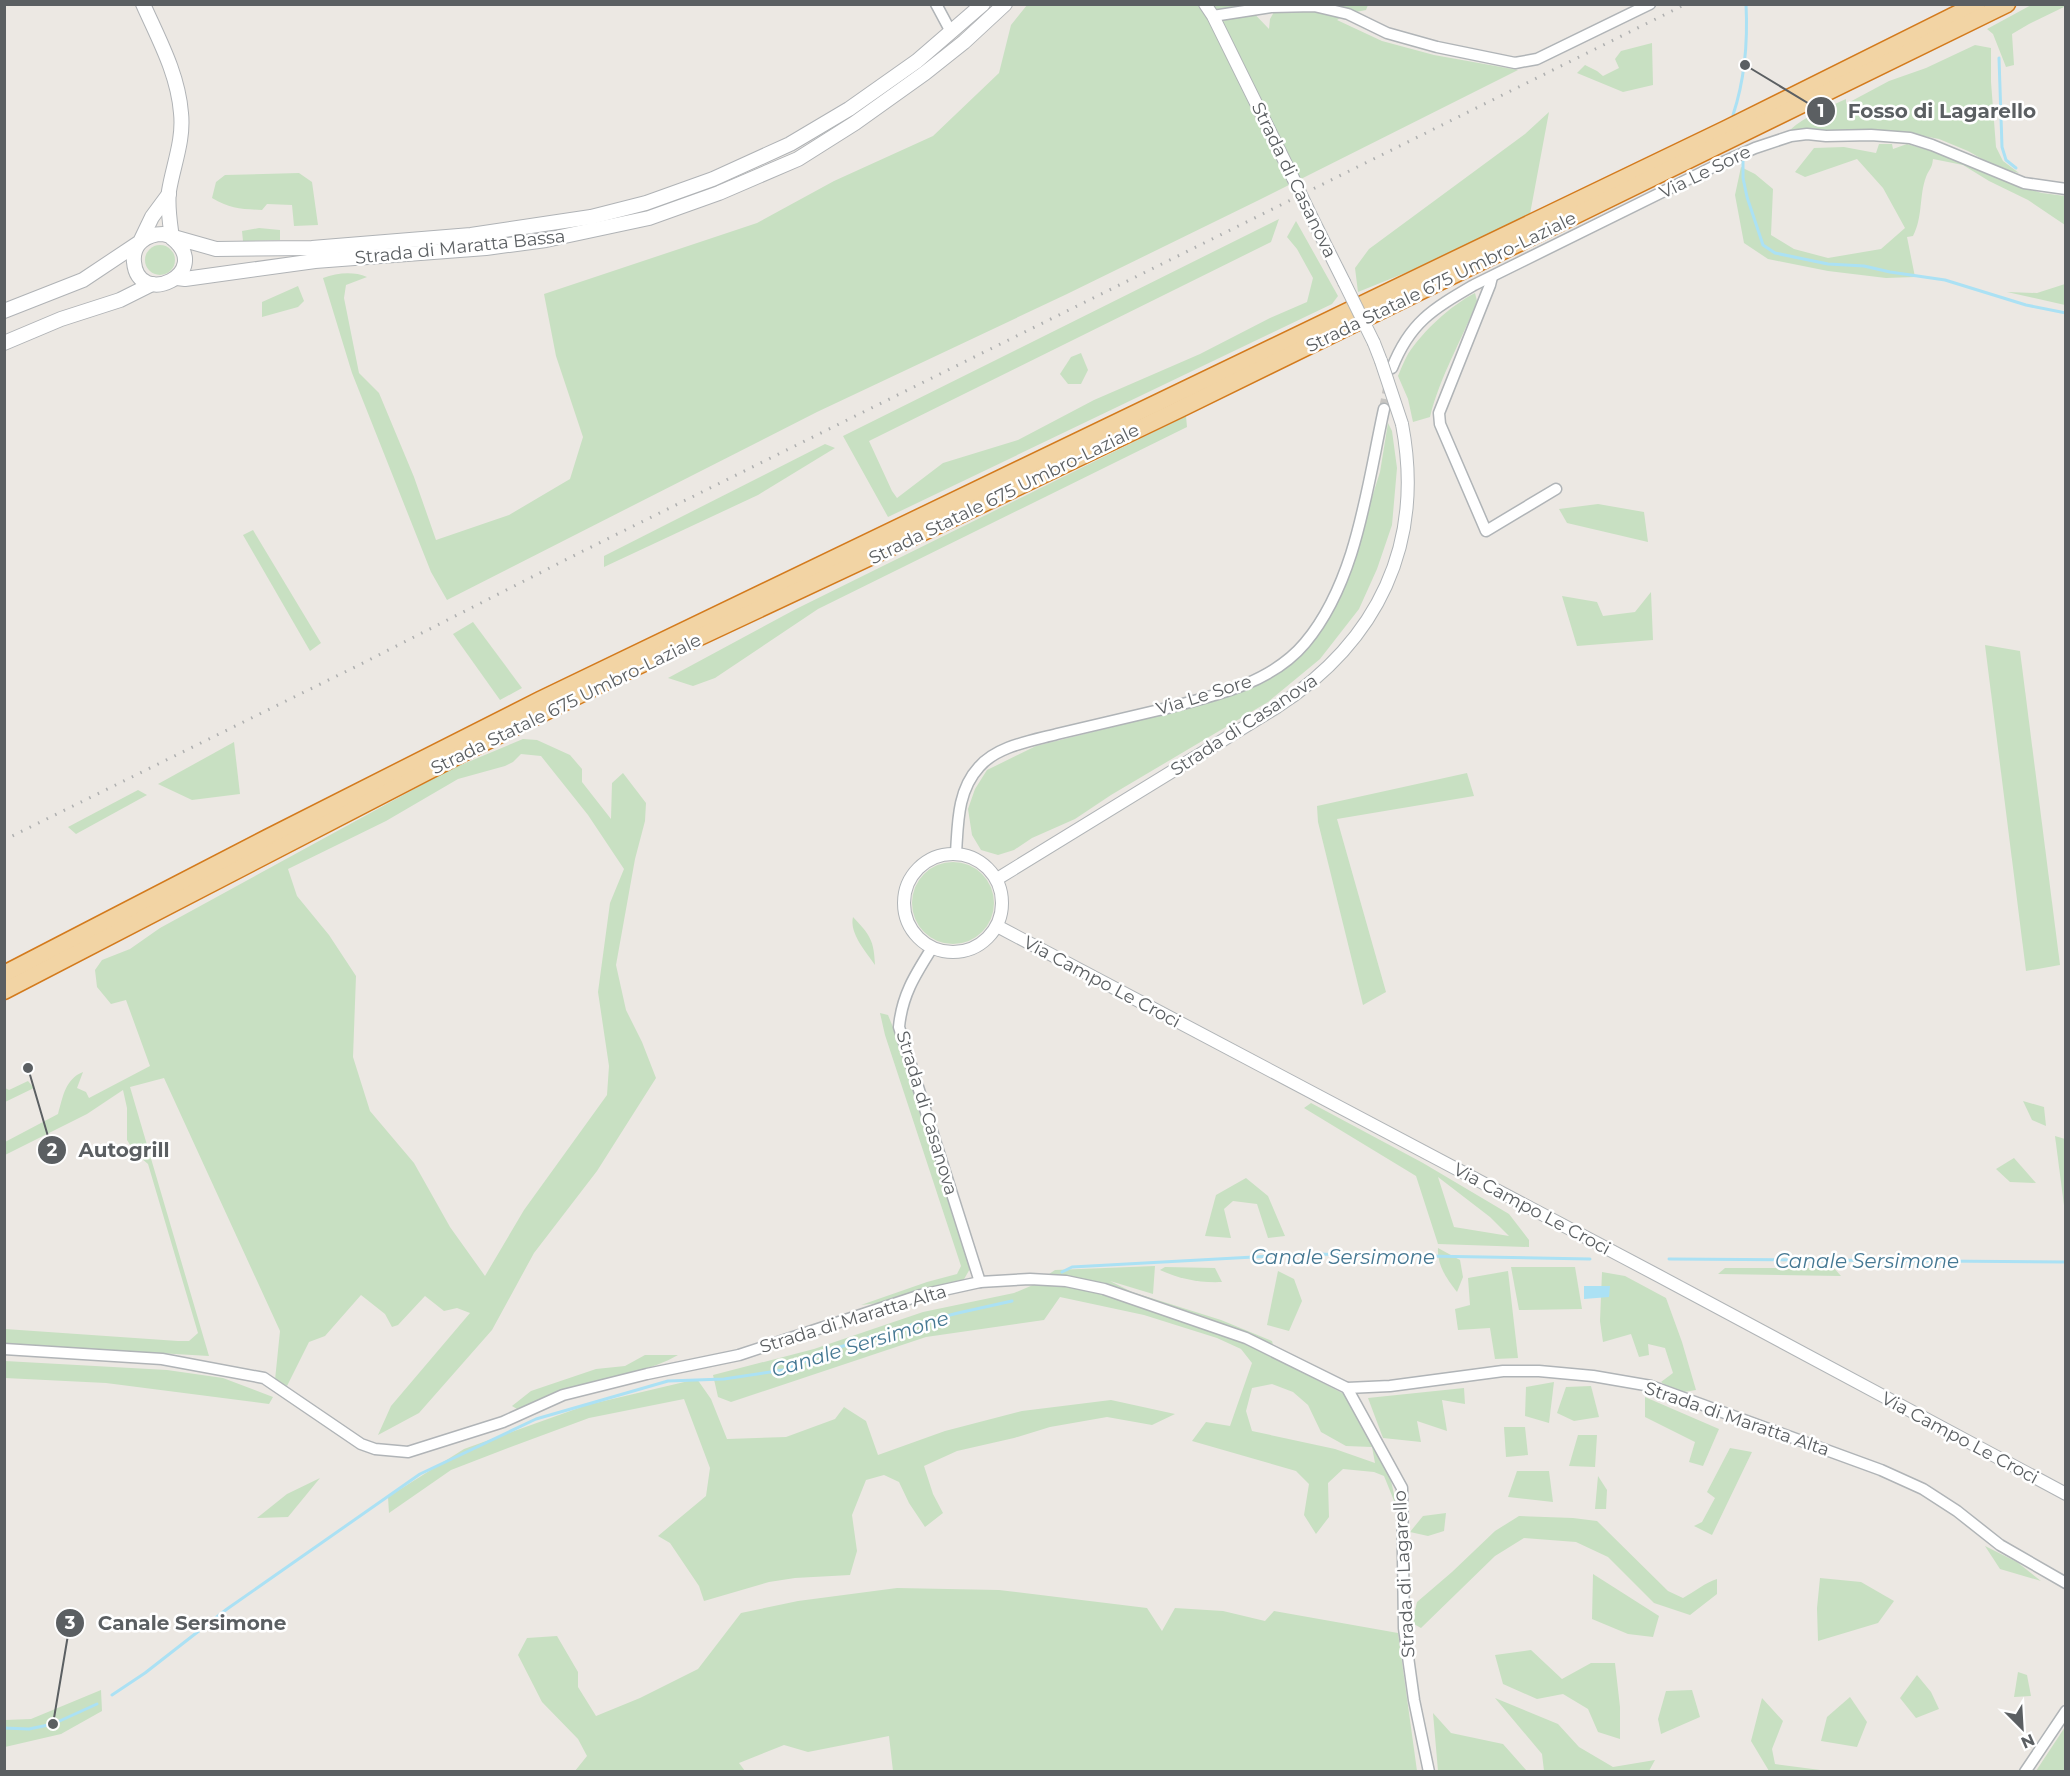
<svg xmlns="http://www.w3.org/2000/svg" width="2070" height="1776" viewBox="0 0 2070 1776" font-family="Montserrat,sans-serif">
	<rect width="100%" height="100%" fill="#ece8e3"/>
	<g fill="#c8e0c2" fill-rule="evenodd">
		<polygon points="2033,4 2066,6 2029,24 2012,34 2014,65 2006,67 1993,34 1987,29"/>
		<path d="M1027,5H1246L1269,29L1270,19L1278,5H1368L1366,10L1346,14L1337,20L1382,41L1434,55L1518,70L1259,200L1067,294L817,412L447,600L431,572L352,373L323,278C337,273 353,271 367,277L346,285L344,298L359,373L379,393L414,477L436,540L509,515L570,479L583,437L556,356L544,294L757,223L834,181L933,136L999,73L1011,25Z"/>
		<polygon points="1652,43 1653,85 1623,92 1577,73 1585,65 1597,71 1603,76 1619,68 1615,59 1621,51"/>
		<path d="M1975,45L1991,48V82L1996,147L2003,161L2019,173L1998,168L1968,151L1939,139L1897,131L1840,133L1812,129L1790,130C1805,116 1827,108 1846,99V104L1889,81L1926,68Z"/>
		<polygon points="1549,112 1530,214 1410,271 1358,292 1355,268 1369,249 1525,134"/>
		<path d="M1879,144H1892L1893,149L1907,144L1955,158L1984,173L2015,185L2042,193L2065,196V225L2028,200L1989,181L1963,165L1933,159C1932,169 1929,169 1926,177C1919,196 1923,217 1913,236L1907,237L1915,277L1886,278L1828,271L1768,259L1744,243L1735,195L1741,167L1755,174L1773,189L1771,235L1794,249L1828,258L1881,249L1905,228L1883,188L1857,159L1805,177L1795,172L1814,148L1844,147L1876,153Z"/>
		<path d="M299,173L312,182L318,225L294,226L292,205L267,204L262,210C242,209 230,209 212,198L216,182L225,175Z"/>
		<polygon points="1279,219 1271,242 869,441 892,491 897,498 943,463 1018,440 1094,400 1200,354 1270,318 1307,302 1313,278 1297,249 1287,237 1296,221 1338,296 1332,304 888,517 843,436"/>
		<polygon points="259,228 280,230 280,240 243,241 242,231"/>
		<circle cx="160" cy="260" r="15"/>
		<polygon points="2065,284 2065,305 2007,292 2037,293"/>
		<polygon points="298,286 304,301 298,307 262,317 262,302"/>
		<path d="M1475,293L1477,301C1462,340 1440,376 1430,417L1413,422L1408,399L1398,376C1401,369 1404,361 1408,354C1424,330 1450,306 1475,293Z"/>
		<polygon points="1081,353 1088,370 1081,384 1068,384 1060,374 1071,357"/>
		<polygon points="1186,416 1187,427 818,609 715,678 693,686 668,678 796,609"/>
		<polygon points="1388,423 1392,431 1397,468 1392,525 1377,569 1359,609 1320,659 1268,702 1111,795 1075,819 1032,838 1014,850 998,855 981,850 972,835 968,809 975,789 987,770 1036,746 1141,720 1234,694 1291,665 1319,635 1340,599 1380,472"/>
		<polygon points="825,444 835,448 758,495 604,567 604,556"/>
		<polygon points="1598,504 1644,512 1648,542 1567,523 1559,509"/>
		<polygon points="253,530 321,643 310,651 243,535"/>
		<polygon points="1651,592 1653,640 1577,646 1562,596 1597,602 1603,616 1635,612"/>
		<polygon points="473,622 522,688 500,700 453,634"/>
		<polygon points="1985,645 2020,651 2060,965 2026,971"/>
		<path d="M523,739L537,740L570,755L582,769V782L611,819L612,783L623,773L646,803L645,821L635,859L616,965L626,1010L642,1042L656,1078L597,1171L534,1253L492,1330L419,1413L378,1435L391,1406L470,1313L457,1308L444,1311L425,1296L398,1325L392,1327L385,1314L361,1295L325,1336L309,1342L287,1386L275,1380L280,1331L164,1078L130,1087L209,1356L5,1344V1329L178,1341H189L198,1333L148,1164L135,1153L127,1140V1108L123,1090L87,1114L5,1155V1142L58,1114C63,1097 65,1079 83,1072L77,1088L86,1092L89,1098L150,1066L126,1000L111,1004L97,987L95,970L102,960L130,949L160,928L449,770ZM521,754L541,756L588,815L624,869L610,903L598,992L609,1066L607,1095L524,1210L485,1276L450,1227L414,1163L370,1111L353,1057L356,976L329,935L297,896L288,869L386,821L458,779L505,766L513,762Z"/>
		<polygon points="234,742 240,794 192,800 158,784"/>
		<polygon points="1467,773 1474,796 1337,819 1386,992 1363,1005 1318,822 1317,806"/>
		<polygon points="138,790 147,795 76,834 68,827"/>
		<circle cx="953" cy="903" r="41"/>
		<path d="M853,917C870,935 874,940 875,965C866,952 849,933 853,917Z"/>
		<polygon points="880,1013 888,1015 897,1037 971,1267 963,1281 942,1285 888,1302 861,1305 927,1282 957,1274 961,1266 885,1035"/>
		<polygon points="28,1081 34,1088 5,1102 5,1088 9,1090"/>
		<polygon points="2023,1101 2044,1107 2046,1126 2032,1120"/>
		<path d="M1311,1103L1423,1163L1509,1214L1529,1240V1247L1438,1244L1416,1176L1304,1108ZM1438,1177L1490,1217L1509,1236L1454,1227Z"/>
		<polygon points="2055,1136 2065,1139 2065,1213"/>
		<polygon points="2014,1158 2036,1183 2010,1182 1996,1169"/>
		<polygon points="1246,1178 1268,1196 1285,1236 1268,1238 1257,1204 1233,1201 1224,1209 1231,1238 1205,1236 1216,1195"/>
		<path d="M1438,1248L1460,1260L1463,1277L1457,1292C1446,1278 1437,1265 1438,1248Z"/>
		<path d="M1155,1266L1153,1294L1110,1281L1132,1292L1221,1320L1272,1341L1277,1359L1344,1394L1390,1476L1397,1508L1384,1476L1374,1472L1343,1469L1328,1483L1329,1517L1316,1534L1304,1515L1309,1484L1296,1471L1192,1441L1206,1422L1230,1426L1252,1363L1241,1349L1217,1338L1144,1315L1060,1297L1044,1320L926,1337L731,1402L718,1397L713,1375L814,1349L923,1312L1014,1293L1033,1285L1055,1270ZM1272,1384L1293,1392L1308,1405L1321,1432L1346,1446L1372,1447L1375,1463L1335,1449L1252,1431L1246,1411L1252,1388Z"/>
		<path d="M1165,1267L1215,1268L1222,1282C1200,1283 1179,1279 1160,1270Z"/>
		<polygon points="1511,1267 1575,1267 1582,1309 1519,1310"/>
		<polygon points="1725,1268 1834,1268 1841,1276 1718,1274"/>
		<polygon points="1278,1271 1294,1279 1302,1301 1289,1331 1267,1325"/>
		<polygon points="1508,1271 1518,1358 1495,1359 1490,1328 1458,1330 1455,1309 1470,1305 1468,1278"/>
		<polygon points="1602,1272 1625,1276 1666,1298 1682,1342 1696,1390 1678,1393 1661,1382 1673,1373 1665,1348 1648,1344 1649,1355 1639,1357 1631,1334 1603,1342 1600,1321"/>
		<path d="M645,1355H678C652,1370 622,1375 593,1382C567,1389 542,1399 517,1409L512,1406L531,1391L596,1369L625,1366Z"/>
		<polygon points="5,1361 167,1370 223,1378 273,1397 269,1404 106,1383 5,1378"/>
		<polygon points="697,1379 711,1399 727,1439 786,1437 835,1419 844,1407 866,1421 878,1455 945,1431 1022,1411 1111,1400 1175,1414 1152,1425 1107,1417 1050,1427 1014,1438 957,1451 924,1466 933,1494 943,1513 925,1527 909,1503 899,1482 884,1475 866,1480 852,1515 857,1551 850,1575 795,1578 769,1582 704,1601 699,1586 670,1543 658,1536 706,1496 710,1468 684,1399 589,1418 508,1448 451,1470 389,1513 388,1497 464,1449 587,1405"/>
		<polygon points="1554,1382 1549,1423 1525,1416 1526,1387"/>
		<polygon points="1591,1386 1599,1417 1574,1421 1557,1413 1566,1387"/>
		<polygon points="1464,1388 1465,1404 1442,1400 1447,1431 1417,1421 1421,1442 1383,1438 1368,1398"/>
		<polygon points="1645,1397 1719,1429 1703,1466 1689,1462 1695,1442 1645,1417"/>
		<polygon points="1504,1427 1525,1427 1528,1455 1506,1457"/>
		<polygon points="1578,1435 1597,1435 1595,1467 1569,1466"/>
		<polygon points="1730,1448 1752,1452 1712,1535 1694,1526 1702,1522 1715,1498 1707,1492"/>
		<polygon points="1517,1471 1549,1471 1553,1502 1508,1497"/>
		<polygon points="1598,1476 1607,1490 1606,1509 1595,1509"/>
		<polygon points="320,1478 288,1517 257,1518 287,1494"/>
		<polygon points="1446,1513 1444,1531 1428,1536 1410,1532 1423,1516"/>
		<path d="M1519,1516L1573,1518L1597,1521L1668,1591L1683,1598C1694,1592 1706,1582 1717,1579V1594L1690,1615L1654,1603L1608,1557L1576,1542L1524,1538L1495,1556L1421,1628L1412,1623L1417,1602L1452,1572L1495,1531Z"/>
		<polygon points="1985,1546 2017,1562 2041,1581 2000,1569"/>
		<polygon points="1593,1574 1659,1616 1653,1637 1628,1634 1592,1619"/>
		<polygon points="1820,1578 1861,1582 1894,1601 1878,1623 1818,1641 1817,1608"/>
		<polygon points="897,1588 999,1590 1147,1608 1162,1631 1175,1608 1223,1611 1265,1621 1274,1611 1398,1633 1417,1771 893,1771 889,1736 808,1752 784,1745 739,1763 745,1771 575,1771 587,1756 578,1739 542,1702 518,1655 527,1638 557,1636 578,1672 578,1687 596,1716 640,1698 698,1669 741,1613 798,1601"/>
		<polygon points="1531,1650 1562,1679 1591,1663 1615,1663 1620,1707 1620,1739 1598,1732 1588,1709 1563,1694 1537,1699 1503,1684 1495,1655"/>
		<polygon points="2018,1672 2027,1675 2031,1696 2014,1697"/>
		<polygon points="1917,1675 1931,1692 1939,1709 1916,1718 1900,1698"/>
		<polygon points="101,1690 102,1711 61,1734 5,1747 5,1720 31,1719"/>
		<polygon points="1692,1690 1700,1717 1661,1734 1658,1719 1666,1691"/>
		<polygon points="1850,1697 1867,1722 1857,1747 1821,1741 1827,1717"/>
		<polygon points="1495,1698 1558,1724 1579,1747 1613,1767 1655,1760 1649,1771 1544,1771 1542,1754"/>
		<polygon points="1762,1698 1783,1721 1772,1749 1775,1764 1828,1771 1769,1771 1751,1741"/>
		<polygon points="1433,1713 1451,1733 1503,1744 1527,1771 1438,1771"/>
		<polygon points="2065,1727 2065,1771 2036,1771"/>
	</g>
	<polygon fill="#abe1f4" points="1584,1286 1610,1286 1609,1297 1584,1299"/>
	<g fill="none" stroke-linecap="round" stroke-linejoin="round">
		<g stroke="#abe1f4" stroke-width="3">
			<polyline points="1999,58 2002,147 2006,160 2016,168"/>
			<path d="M1733,115C1745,79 1748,43 1746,4"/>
			<polyline points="1743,161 1743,178 1747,197 1763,245 1775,253 1828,264 1864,266 1890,272 1945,280 2026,305 2066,313"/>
			<polyline points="1669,1259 2066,1262"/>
			<polyline points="1062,1272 1072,1267 1311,1254 1590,1259"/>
			<polyline points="112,1695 145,1673 227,1609 420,1474 536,1419 668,1381 724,1379 783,1370 840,1347 896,1329 958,1313 1012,1301"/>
			<polyline points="4,1728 29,1729 53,1724 97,1704"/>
		</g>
		<polyline stroke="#c8c6c3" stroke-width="10" stroke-dasharray="10 5" stroke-linecap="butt" points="1384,409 1389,383"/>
		<g stroke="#b0b4b7" stroke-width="13">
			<g id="minor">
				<polyline points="936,4 951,32"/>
				<polyline points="1213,16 1271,7 1314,6 1348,14 1387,33 1437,47 1515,63 1537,59 1650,4"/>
				<polyline points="1492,277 1490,285 1439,413 1440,424 1486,531 1556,489"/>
				<path d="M1392,368C1410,322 1433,309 1474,285L1721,163L1755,148L1791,136L1807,134L1826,136L1871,135L1910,138L1932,145L2024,183L2066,189"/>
				<path d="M956,853C958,824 957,791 979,767C997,746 1031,741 1057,734C1091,726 1125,718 1159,710C1209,697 1270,685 1305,643C1357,581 1367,486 1384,409"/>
				<path d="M932,948C915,975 902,995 899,1027L980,1282"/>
				<polyline points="4,1349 162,1359 264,1378 361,1444 375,1449 408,1452 503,1422 563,1395 647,1374 739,1355 921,1295 980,1282 1030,1279 1066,1281 1104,1289 1246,1338 1347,1388 1390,1386 1503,1371 1539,1371 1593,1376 1651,1386 1881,1470 1923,1489 1957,1511 2000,1545 2066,1583"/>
				<polyline points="1347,1388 1402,1488 1404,1628 1414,1700 1429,1772"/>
				<polyline points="2025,1772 2066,1711"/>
			</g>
		</g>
		<g stroke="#b0b4b7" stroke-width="14">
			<g id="tertiary">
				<polyline points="1205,4 1213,16 1293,178"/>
				<polyline points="1312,218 1344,282"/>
				<polyline points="1374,343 1381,361"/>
				<circle cx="953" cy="903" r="49"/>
				<path d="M997,879L1277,707C1378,641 1425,544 1402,424"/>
				<polyline points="997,926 1659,1276 2066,1494"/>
			</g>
		</g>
		<g stroke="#b0b3b6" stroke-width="16">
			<g id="secondary">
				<path d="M143,4C159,40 178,74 181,113C184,140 173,166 169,191C167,206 170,223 172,238"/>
				<path d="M172,238C215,273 138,309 134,262C132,244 147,234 163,234L216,249L312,248L471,235L591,217L646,203L713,179L790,144L849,109L917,61L983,4"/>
				<polyline points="177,278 185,279 315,261 486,248 546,240 649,218 719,193 798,159 855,123 925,73 964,42 1005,4"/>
				<polyline points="4,311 83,280 140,242 152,217 169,194"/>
				<polyline points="4,343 61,319 120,300 152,284"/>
			</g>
		</g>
		<g stroke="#d37a1c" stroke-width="19">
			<g id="trunk">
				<polyline points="4,974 267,838 540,700 1726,129 1977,4"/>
				<polyline points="4,991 467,751 623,673 949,520 1180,409 2007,4"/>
			</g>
		</g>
		<use href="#minor" stroke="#fff" stroke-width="10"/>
		<use href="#tertiary" stroke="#fff" stroke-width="12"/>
		<use href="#secondary" stroke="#fff" stroke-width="14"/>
		<use href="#trunk" stroke="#f2d4a4" stroke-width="16"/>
		<polyline stroke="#afb0b0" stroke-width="3" stroke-dasharray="1.5 8" stroke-linecap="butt" points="4,840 359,665 581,552 1686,4"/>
		<g stroke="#b0b4b7" stroke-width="14" stroke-linecap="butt">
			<g id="tertiary-bridge">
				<polyline points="1293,178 1312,218"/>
				<polyline points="1344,282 1374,343"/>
				<polyline points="1381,361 1402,424"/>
			</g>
		</g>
		<use href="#tertiary-bridge" stroke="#fff" stroke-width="12"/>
	</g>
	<g text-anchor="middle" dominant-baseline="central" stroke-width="5" stroke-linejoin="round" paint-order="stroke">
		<g font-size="18" fill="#5b5f62" stroke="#fff">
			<text transform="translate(1705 172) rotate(-26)">Via Le Sore</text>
			<text transform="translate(1294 180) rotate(64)">Strada di Casanova</text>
			<text transform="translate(460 247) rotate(-6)">Strada di Maratta Bassa</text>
			<text transform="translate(1441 282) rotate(-26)">Strada Statale 675 Umbro-Laziale</text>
			<text transform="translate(1004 494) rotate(-26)">Strada Statale 675 Umbro-Laziale</text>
			<text transform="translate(1204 695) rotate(-17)">Via Le Sore</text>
			<text transform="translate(566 704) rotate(-26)">Strada Statale 675 Umbro-Laziale</text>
			<text transform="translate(1244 725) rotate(-33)">Strada di Casanova</text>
			<text transform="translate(1102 982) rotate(28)">Via Campo Le Croci</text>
			<text transform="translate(927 1113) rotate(73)">Strada di Casanova</text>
			<text transform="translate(1532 1209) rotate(28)">Via Campo Le Croci</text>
			<text transform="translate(853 1319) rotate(-17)">Strada di Maratta Alta</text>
			<text transform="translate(1737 1419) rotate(19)">Strada di Maratta Alta</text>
			<text transform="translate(1960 1438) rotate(28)">Via Campo Le Croci</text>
			<text transform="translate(1404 1574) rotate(-93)">Strada di Lagarello</text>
		</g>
		<g font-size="20" font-style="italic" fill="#457893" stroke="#fff">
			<text x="1343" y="1257">Canale Sersimone</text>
			<text x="1867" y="1261">Canale Sersimone</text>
			<text transform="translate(860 1344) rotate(-17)">Canale Sersimone</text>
		</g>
	</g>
	<path fill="none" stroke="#5b5f62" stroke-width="2" d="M1745 65L1821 111M28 1068L52 1150M53 1724L70 1623"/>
	<g fill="#5b5f62" stroke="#fff" stroke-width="2">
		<circle cx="1745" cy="65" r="6"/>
		<circle cx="28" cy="1068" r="6"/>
		<circle cx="53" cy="1724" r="6"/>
		<circle cx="1821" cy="111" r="15"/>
		<circle cx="52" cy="1150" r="15"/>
		<circle cx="70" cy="1623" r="15"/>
	</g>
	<g font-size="18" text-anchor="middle" font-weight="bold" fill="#fff">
		<text x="1821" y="117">1</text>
		<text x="52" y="1156">2</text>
		<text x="70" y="1629">3</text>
	</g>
	<g font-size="20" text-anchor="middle" font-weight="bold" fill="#5b5f62" stroke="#fff" stroke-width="5" stroke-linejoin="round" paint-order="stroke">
		<text x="1942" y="118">Fosso di Lagarello</text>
		<text x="124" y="1157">Autogrill</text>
		<text x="192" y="1630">Canale Sersimone</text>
	</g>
	<rect width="2070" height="1776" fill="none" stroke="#5b5f62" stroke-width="12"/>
	<g transform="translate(2022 1728) rotate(156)" stroke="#ffffff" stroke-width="4.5" paint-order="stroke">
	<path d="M0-4.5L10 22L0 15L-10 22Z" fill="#5b5f62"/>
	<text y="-9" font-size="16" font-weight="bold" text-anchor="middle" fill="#5b5f62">N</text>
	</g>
</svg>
